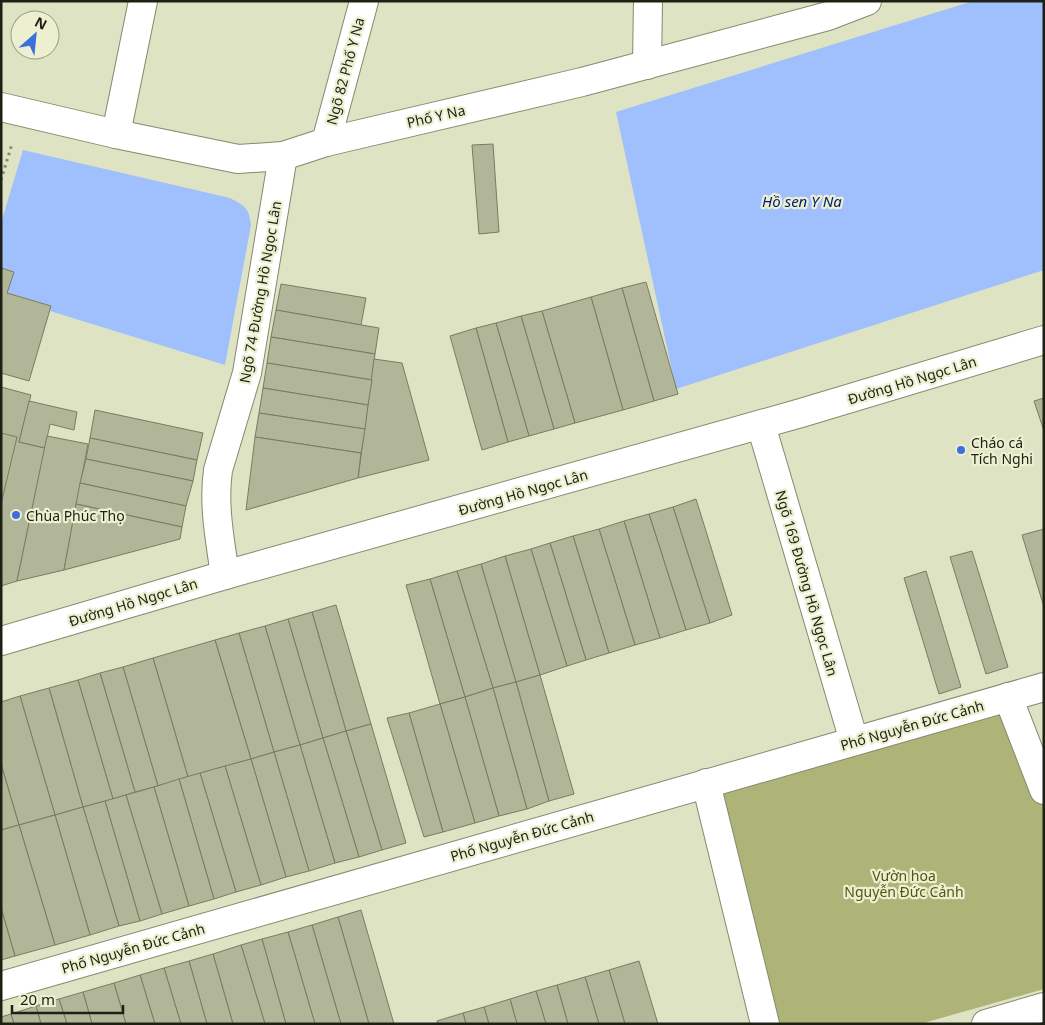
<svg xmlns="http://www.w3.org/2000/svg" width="1045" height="1025" viewBox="0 0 1045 1025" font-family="'Noto Sans',sans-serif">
	<rect width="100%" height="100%" fill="#dee3c3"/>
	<polygon fill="#aeb478" points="1005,705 1044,807 1044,989 920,1024 778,1024 721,794"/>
	<g fill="#a0bffd">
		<polygon points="973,1 1044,1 1044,270 676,389 616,112"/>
		<path d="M23,150L230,198C245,206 249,208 251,225L225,365L50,311L51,306L7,293L14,272L1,268V223Z"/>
	</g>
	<g fill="#b2b698" stroke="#797d60">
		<polygon points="493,144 499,232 479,234 472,145"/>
		<polygon points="1,268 14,272 7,293 51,306 29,381 1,373"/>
		<polygon points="646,282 678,394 654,401 622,288"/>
		<polygon points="281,284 366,298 361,325 276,310"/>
		<polygon points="622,288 654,401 623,410 591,297"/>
		<polygon points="591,297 623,410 575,423 542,311"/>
		<polygon points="276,310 379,328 375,354 271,337"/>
		<polygon points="542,311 575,423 554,429 521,316"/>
		<polygon points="521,316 554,429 529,436 496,323"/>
		<polygon points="496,323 529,436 508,442 476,328"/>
		<polygon points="476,328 508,442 482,450 450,336"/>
		<polygon points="271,337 375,354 372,380 267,363"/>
		<polygon points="374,359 402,363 429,460 358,478"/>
		<polygon points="267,363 372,380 368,405 263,388"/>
		<polygon points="1,387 31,395 19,442 45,448 17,581 1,586"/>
		<polygon points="263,388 368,405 365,429 259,413"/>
		<polygon points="1044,398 1044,431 1034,401"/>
		<polygon points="29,401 77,412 74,430 50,424 45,448 19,442"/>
		<polygon points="95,410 203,433 197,460 90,438"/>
		<polygon points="259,413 365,429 361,453 255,437"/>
		<polygon points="1,433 17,437 1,504"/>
		<polygon points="47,436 88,444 64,570 17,581"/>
		<polygon points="255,437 361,453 358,478 246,510"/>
		<polygon points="90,438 197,460 193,481 86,459"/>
		<polygon points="86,459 193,481 186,506 80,483"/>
		<polygon points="80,483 186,506 182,527 76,504"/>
		<polygon points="696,499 732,615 710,623 673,507"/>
		<polygon points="76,504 182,527 180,539 64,570"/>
		<polygon points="673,507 710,623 686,630 649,514"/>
		<polygon points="649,514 686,630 660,638 624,521"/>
		<polygon points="624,521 660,638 635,645 599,529"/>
		<polygon points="599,529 635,645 609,653 573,536"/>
		<polygon points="1044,529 1044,607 1022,535"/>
		<polygon points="573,536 609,653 586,660 550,543"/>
		<polygon points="550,543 586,660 567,666 531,549"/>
		<polygon points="531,549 567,666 540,675 505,556"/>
		<polygon points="972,551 1008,667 986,674 950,557"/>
		<polygon points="505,556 540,675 516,682 481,564"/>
		<polygon points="481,564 516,682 493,688 457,571"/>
		<polygon points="457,571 493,688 465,697 430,579"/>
		<polygon points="926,571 961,687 939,694 904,578"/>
		<polygon points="430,579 465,697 440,704 406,585"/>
		<polygon points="336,605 371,724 346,731 312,612"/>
		<polygon points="312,612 346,731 323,738 288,619"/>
		<polygon points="288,619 323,738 300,745 265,626"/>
		<polygon points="265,626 300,745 274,752 239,633"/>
		<polygon points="239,633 274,752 251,759 215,640"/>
		<polygon points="215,640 251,759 188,777 153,658"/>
		<polygon points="153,658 188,777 158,786 123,667"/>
		<polygon points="123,667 158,786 135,792 100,673"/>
		<polygon points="100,673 135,792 113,799 78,680"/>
		<polygon points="540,675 574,794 549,801 516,682"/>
		<polygon points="78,680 113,799 83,807 49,688"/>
		<polygon points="516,682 549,801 527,809 493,688"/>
		<polygon points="49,688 83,807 55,815 20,696"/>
		<polygon points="493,688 527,809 499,816 465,697"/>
		<polygon points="20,696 55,815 19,825 1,764 1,702"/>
		<polygon points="465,697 499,816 475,823 440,704"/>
		<polygon points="440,704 475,823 443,832 409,713"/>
		<polygon points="409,713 443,832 424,837 387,718"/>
		<polygon points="371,724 406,843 382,850 346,731"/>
		<polygon points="346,731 382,850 359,857 323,738"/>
		<polygon points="323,738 359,857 335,863 300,745"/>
		<polygon points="300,745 335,863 309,871 274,752"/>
		<polygon points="274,752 309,871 286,877 251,759"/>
		<polygon points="251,759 286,877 261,885 225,766"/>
		<polygon points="1,764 19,825 1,830"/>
		<polygon points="225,766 261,885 236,892 200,773"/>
		<polygon points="200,773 236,892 214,899 179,779"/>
		<polygon points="179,779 214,899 189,906 154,787"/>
		<polygon points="154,787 189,906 162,914 126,795"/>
		<polygon points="126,795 162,914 140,921 105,801"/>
		<polygon points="105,801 140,921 119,926 83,807"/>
		<polygon points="83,807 119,926 90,935 55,815"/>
		<polygon points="55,815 90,935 55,945 19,825"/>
		<polygon points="19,825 55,945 15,956 1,908 1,830"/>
		<polygon points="1,908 15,956 1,960"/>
		<polygon points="361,910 394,1024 369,1024 338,917"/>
		<polygon points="338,917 369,1024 341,1024 312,925"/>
		<polygon points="312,925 341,1024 315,1024 288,932"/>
		<polygon points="288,932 315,1024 286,1024 262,939"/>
		<polygon points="262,939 286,1024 265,1024 241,945"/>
		<polygon points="241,945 265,1024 233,1024 213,954"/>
		<polygon points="213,954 233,1024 207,1024 189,961"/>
		<polygon points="189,961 207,1024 181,1024 164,968"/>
		<polygon points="639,961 658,1024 625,1024 609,970"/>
		<polygon points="164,968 181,1024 155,1024 140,975"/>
		<polygon points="609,970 625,1024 599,1024 585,977"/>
		<polygon points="140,975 155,1024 126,1024 114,983"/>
		<polygon points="585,977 599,1024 568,1024 557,985"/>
		<polygon points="114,983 126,1024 92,1024 83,992"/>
		<polygon points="557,985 568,1024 546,1024 536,991"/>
		<polygon points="536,991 546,1024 517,1024 510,999"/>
		<polygon points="83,992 92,1024 67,1024 59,999"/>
		<polygon points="59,999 67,1024 41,1024 36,1006"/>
		<polygon points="510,999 517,1024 489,1024 484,1007"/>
		<polygon points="36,1006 41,1024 14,1024 11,1014"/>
		<polygon points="484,1007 489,1024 466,1024 463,1013"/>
		<polygon points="463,1013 466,1024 438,1024 437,1021"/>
		<polygon points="11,1014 14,1024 1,1024 1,1017"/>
	</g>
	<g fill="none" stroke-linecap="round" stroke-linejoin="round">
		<g stroke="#86896c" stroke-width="30">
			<g id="minor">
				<polyline points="647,65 648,1"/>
				<polyline points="1,107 116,134 238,159 283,156 326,142 582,82 828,16 867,1"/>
				<polyline points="116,134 143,1"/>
				<polyline points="326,142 364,1"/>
				<polyline points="761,425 854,741"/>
				<path d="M225,575C220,540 213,505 218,470L247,373L283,156"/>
				<polyline points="1008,697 1044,790"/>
				<polyline points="706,783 765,1024"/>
				<polyline points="1,986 1044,687"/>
				<polyline points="986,1024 1044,1007"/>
			</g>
		</g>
		<g stroke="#86896c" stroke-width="30">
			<polyline id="tertiary" points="1,641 225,575 801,413 1044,340"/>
		</g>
		<polyline stroke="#858872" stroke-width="3" stroke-dasharray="2.5 4" stroke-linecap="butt" points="1,180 12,144"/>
		<use href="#minor" stroke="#fff" stroke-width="28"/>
		<use href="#tertiary" stroke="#fff" stroke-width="28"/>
	</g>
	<g fill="#3d6ede" stroke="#ecf0d0" stroke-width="2">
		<circle cx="961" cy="450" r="5"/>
		<circle cx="16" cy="515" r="5"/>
	</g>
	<g text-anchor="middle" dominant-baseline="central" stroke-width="4.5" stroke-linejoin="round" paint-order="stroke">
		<g font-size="14" fill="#1f2014" stroke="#ecf0d0">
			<text transform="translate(345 71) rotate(-75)">Ngõ 82 Phố Y Na</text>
			<text transform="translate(436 116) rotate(-13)">Phố Y Na</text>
			<text transform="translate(260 292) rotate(-80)">Ngõ 74 Đường Hồ Ngọc Lân</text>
			<text transform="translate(912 380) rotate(-17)">Đường Hồ Ngọc Lân</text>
			<text transform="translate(523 492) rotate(-16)">Đường Hồ Ngọc Lân</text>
			<text transform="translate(807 583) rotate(74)">Ngõ 169 Đường Hồ Ngọc Lân</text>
			<text transform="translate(133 602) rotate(-17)">Đường Hồ Ngọc Lân</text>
			<text transform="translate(912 725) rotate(-16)">Phố Nguyễn Đức Cảnh</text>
			<text transform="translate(522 836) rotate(-16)">Phố Nguyễn Đức Cảnh</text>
			<text transform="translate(133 948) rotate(-16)">Phố Nguyễn Đức Cảnh</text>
		</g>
		<g font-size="14" fill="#1f2014" stroke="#ecf0d0" text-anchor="start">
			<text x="971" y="442">Cháo cá<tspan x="971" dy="16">Tích Nghi</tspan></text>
			<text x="26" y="515">Chùa Phúc Thọ</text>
		</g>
		<g font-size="14" fill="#51560f" stroke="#ecf0d0">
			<text x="904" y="875">Vườn hoa<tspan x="904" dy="16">Nguyễn Đức Cảnh</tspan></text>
		</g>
		<g font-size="15" font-style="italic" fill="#021d72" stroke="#ecf0d0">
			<text x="802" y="201">Hồ sen Y Na</text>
		</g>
	</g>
	<rect width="1045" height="1025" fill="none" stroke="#1f2014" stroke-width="5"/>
	<g transform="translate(35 35) rotate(27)"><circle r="24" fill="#ecf0d0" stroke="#9a9d85"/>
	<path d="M0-4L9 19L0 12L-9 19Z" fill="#3d6ede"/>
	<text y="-8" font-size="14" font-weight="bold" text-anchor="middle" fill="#1f2014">N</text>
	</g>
	<path d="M12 1005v8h111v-8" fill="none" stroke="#1f2014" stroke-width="2.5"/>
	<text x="20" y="1005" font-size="15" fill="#1f2014" stroke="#ecf0d0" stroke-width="4" paint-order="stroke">20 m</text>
</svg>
